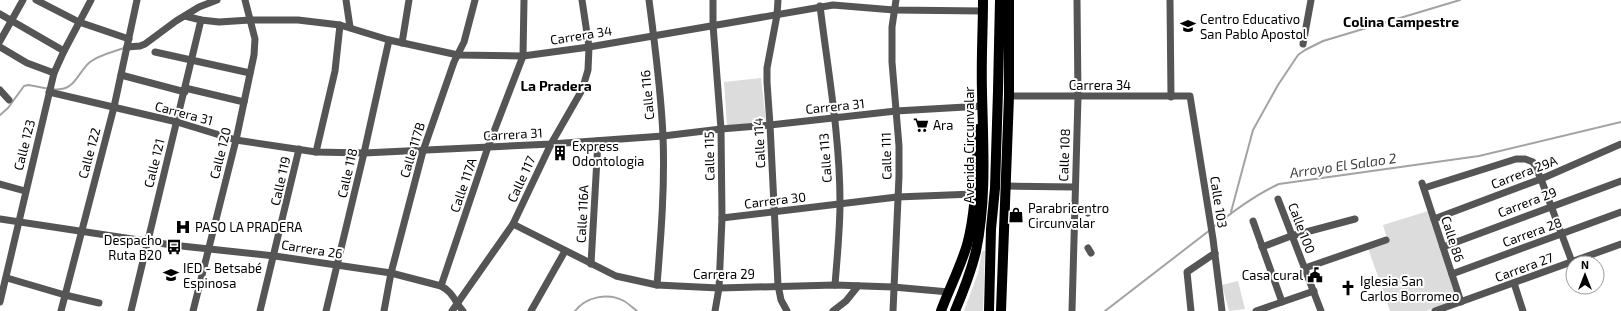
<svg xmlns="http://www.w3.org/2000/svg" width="1621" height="311" viewBox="0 0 1621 311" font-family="'Exo 2',sans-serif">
	<rect width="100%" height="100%" fill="#fff"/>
	<g fill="#dcdcdc">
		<polygon points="761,78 766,121 727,126 724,82"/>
		<polygon points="1428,211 1458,300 1426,311 1390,311 1368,248 1388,242 1383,225"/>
		<polygon points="982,251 985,251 983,311 964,311 978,273"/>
		<polygon points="1238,281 1245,309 1229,311 1222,285"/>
	</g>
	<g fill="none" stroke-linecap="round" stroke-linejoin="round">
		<g stroke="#a3a3a3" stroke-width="2">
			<path d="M0,115L8,108L24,86L28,85C38,86 51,91 61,89C75,88 80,70 90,62C99,55 113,52 124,48"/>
			<polyline points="1231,212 1253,130 1278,85 1298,55 1305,50 1323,41 1460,0"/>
			<path d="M1213,227C1234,211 1255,195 1279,184L1479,156L1621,122"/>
			<path d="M575,311C586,297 608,292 624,301C629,304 633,308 637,311"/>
			<polyline points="1105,311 1210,230"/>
		</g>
		<g stroke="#555" stroke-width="7">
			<polyline points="36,0 79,22 129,39"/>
			<polyline points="346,0 350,27"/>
			<path d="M649,0C655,45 661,91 663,136C665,186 661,235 657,285"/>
			<polyline points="713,0 713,25 721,129 722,218 719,288 715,311"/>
			<polyline points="778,0 777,15 767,68 767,82 770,125 778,285 781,300 787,311"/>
			<polyline points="1170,0 1171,97"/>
			<path d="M820,6C828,71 840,137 840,203C840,230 837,258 835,285"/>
			<polyline points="0,14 64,51"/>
			<polyline points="185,16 201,20 219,22 250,20 298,20 340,25 389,40 458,55 523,56 589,47 833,5 894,10 983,11"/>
			<polyline points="0,41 23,0"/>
			<polyline points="402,43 409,0"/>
			<polyline points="1303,44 1311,0"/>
			<polyline points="0,47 27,63 54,73"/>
			<polyline points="127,47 140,46 145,44 176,21 199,7 217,0"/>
			<polyline points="155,52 250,73"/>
			<polyline points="121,75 185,92"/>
			<polyline points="185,88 244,102"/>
			<polyline points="0,90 9,100"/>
			<polyline points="49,92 177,122 236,140 316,152 364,153 551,144 663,136 721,129 770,125 896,111 983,106"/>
			<polyline points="1009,96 1190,96 1213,239 1222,311"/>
			<polyline points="316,152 335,71 340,25"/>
			<polyline points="1422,183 1461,302"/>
			<polyline points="0,184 25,191"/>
			<polyline points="1006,186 1074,187"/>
			<polyline points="1424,188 1516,159 1525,159 1533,162 1541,179 1572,262"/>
			<polyline points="1278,199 1321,311"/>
			<polyline points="1085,208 1088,213"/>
			<polyline points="722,218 897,197 974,194"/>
			<path d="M0,219L172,245L275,256L391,273L441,286C453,292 455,302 463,311"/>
			<polyline points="1434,219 1541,179 1621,144"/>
			<polyline points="1253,221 1282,302"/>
			<polyline points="513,224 616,276 657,285 719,288 835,285 893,287 949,292"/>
			<polyline points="1262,247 1291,236 1355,219"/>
			<polyline points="1443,247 1621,181"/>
			<polyline points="1088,248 1091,253"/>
			<polyline points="591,264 598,141"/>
			<polyline points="1305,268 1386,240"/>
			<polyline points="1452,274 1621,212"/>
			<polyline points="7,278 65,295 99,303"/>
			<polyline points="1514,283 1523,311"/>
			<polyline points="441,286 488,147 523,56 524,0"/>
			<polyline points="0,302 54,73 64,51 91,0"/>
			<polyline points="61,311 114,107 137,0"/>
			<polyline points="131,311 201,20"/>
			<polyline points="193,311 236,140 254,55 255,39 245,0"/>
			<polyline points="260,311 299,149"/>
			<polyline points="326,311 364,153 389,40"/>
			<polyline points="384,311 391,273 423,151 454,62 464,42 475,0"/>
			<polyline points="452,311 513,224 551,144 582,90 588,70 589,47 582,0"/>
			<polyline points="531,311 565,251"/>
			<polyline points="833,311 846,301 858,286"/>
			<polyline points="893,311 899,176 899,146 892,62 892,27 896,0"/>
			<polyline points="1072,311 1078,97 1077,0"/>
			<polyline points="1191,311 1187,272 1215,253"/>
			<polyline points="1256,311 1314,291"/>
			<polyline points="1435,311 1621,244"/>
		</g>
		<g stroke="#000" stroke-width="10">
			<path d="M941,311C949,289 960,268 967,245C977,208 976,167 978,129"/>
			<path d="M955,311C963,292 971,272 976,251C987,198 983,144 982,91C981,61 983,30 983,0"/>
			<polyline points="989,311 991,229 995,188 998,91 1000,0"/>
			<polyline points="1001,311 1009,96 1009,0"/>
		</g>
	</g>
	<defs>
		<g id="school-bare" transform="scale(1.2)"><path d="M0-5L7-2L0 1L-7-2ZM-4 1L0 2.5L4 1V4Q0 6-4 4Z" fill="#000" stroke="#fff" stroke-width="2.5" paint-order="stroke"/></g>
		<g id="supermarket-bare" transform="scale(1.2)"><path d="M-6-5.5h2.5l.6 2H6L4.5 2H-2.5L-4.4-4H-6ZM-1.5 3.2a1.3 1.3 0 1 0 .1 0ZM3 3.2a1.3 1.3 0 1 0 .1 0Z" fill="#000" stroke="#fff" stroke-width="2.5" paint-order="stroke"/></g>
		<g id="building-bare" transform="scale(1.2)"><path d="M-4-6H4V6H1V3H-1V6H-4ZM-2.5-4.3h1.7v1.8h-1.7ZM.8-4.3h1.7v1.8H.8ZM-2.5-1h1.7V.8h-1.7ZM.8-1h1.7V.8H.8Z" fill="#000" stroke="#fff" stroke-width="2.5" paint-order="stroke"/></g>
		<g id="shop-bare" transform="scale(1.2)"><path d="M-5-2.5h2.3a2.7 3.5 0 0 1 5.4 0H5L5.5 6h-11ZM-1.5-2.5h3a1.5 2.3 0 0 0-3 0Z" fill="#000" stroke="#fff" stroke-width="2.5" paint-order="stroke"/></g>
		<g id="hospital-bare" transform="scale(1.2)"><path d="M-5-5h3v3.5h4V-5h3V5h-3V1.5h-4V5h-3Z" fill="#000" stroke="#fff" stroke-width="2.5" paint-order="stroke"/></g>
		<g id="bus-bare" transform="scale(1.2)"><path d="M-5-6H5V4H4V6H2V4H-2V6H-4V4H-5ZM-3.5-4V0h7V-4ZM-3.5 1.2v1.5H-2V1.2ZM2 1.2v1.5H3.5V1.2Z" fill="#000" stroke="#fff" stroke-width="2.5" paint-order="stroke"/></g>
		<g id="civic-bare" transform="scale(1.2)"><path d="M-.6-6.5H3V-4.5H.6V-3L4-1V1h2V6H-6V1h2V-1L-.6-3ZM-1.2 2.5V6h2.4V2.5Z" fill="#000" stroke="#fff" stroke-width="2.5" paint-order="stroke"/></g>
		<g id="church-bare" transform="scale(1.2)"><path d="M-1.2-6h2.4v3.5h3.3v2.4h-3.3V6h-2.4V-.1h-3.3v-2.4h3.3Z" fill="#000" stroke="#fff" stroke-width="2.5" paint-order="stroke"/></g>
	</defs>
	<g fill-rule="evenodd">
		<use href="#school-bare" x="1188" y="26"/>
		<use href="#supermarket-bare" x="921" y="125"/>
		<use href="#building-bare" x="560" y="153"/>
		<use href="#shop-bare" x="1016" y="215"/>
		<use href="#hospital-bare" x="183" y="227"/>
		<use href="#bus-bare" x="174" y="247"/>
		<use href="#school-bare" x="171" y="275"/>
		<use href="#civic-bare" x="1315" y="275"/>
		<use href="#church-bare" x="1348" y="288"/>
	</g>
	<g text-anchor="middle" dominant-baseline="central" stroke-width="4" stroke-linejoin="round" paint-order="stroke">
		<g font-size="13" fill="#000" stroke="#fff" text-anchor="start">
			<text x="1200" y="19">Centro Educativo<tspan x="1200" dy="15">San Pablo Apostol</tspan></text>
			<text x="933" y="125">Ara</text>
			<text x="572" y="146">Express<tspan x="572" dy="15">Odontologia</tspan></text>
			<text x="1028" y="208">Parabricentro<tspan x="1028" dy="15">Circunvalar</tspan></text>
			<text x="195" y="227">PASO LA PRADERA</text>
			<text x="162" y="240" text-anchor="end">Despacho<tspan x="162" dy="15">Ruta B20</tspan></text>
			<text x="183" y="268">IED - Betsabé<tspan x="183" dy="15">Espinosa</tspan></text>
			<text x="1303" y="275" text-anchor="end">Casa cural</text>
			<text x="1360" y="281">Iglesia San<tspan x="1360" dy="15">Carlos Borromeo</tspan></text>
		</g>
		<g font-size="13" fill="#000" stroke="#fff">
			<text transform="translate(581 35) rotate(-9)">Carrera 34</text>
			<text x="1100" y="85">Carrera 34</text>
			<text transform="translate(647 95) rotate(-95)">Calle 116</text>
			<text transform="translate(835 106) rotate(-6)">Carrera 31</text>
			<text transform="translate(184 113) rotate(15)">Carrera 31</text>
			<text transform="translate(513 134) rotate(-3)">Carrera 31</text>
			<text transform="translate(759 143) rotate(-93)">Calle 114</text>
			<text transform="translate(24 145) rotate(-76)">Calle 123</text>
			<text transform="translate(969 145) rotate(-90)">Avenida Circunvalar</text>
			<text transform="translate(412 150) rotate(-73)">Calle 117B</text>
			<text transform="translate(89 153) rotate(-75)">Calle 122</text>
			<text transform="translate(220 153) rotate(-76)">Calle 120</text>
			<text transform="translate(1064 155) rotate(-88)">Calle 108</text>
			<text transform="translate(709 156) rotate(-91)">Calle 115</text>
			<text transform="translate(886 156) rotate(-91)">Calle 111</text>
			<text transform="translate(825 158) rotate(-94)">Calle 113</text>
			<text transform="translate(154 163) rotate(-76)">Calle 121</text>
			<text transform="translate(1524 172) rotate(-21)">Carrera 29A</text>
			<text transform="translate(347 173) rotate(-77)">Calle 118</text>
			<text transform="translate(521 179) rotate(-65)">Calle 117</text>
			<text transform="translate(280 181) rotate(-77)">Calle 119</text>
			<text transform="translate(463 185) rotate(-71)">Calle 117A</text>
			<text transform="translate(775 200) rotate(-7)">Carrera 30</text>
			<text transform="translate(1219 202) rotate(81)">Calle 103</text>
			<text transform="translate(1527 202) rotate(-21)">Carrera 29</text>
			<text transform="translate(582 214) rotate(-87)">Calle 116A</text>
			<text transform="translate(1302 228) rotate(69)">Calle 100</text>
			<text transform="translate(1532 232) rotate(-20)">Carrera 28</text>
			<text transform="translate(1453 239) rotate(72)">Calle 86</text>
			<text transform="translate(312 249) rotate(9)">Carrera 26</text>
			<text transform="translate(1524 267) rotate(-20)">Carrera 27</text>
			<text x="724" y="274">Carrera 29</text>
		</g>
		<g font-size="14" font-weight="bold" fill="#000" stroke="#fff">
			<text x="1401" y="21">Colina Campestre</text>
			<text x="556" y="85">La Pradera</text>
		</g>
		<g font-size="14" font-style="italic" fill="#444" stroke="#fff">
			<text transform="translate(1343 165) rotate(-8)">Arroyo El Salao 2</text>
		</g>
	</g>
	<g transform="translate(1585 275)"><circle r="19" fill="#ffffff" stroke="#999999"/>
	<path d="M0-3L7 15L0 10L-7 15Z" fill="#000000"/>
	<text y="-6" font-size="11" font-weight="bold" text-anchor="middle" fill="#000000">N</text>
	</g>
</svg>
